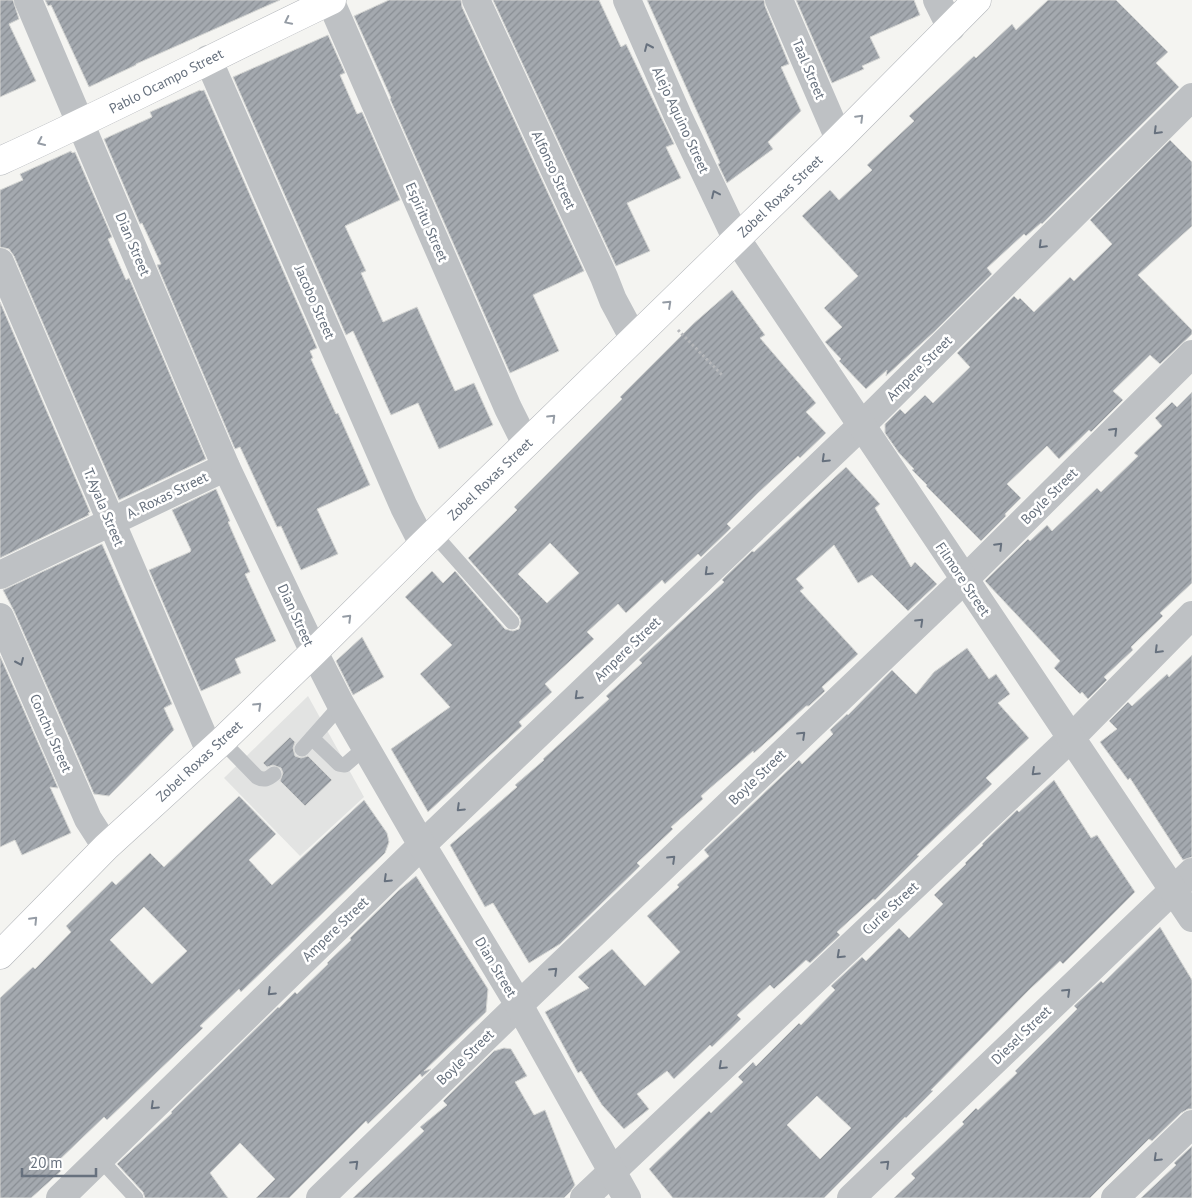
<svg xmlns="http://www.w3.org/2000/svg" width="1192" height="1198" viewBox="0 0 1192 1198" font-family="'PT Sans',sans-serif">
	<defs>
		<pattern id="building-hatch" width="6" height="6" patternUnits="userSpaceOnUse" patternTransform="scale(1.25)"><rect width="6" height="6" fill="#a4a9af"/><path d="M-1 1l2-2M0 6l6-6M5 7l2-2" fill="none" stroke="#898e94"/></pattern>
	</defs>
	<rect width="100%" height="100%" fill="#f4f4f1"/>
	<polygon fill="#e2e3e2" points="308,696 364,797 300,856 224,778"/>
	<g fill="url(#building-hatch)" stroke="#d5d6d4" fill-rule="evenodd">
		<polygon points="0,0 13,0 19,19 9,24 36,81 0,97"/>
		<polygon points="45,0 280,0 136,64 136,65 89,87 51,5 48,6"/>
		<polygon points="389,0 461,0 462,7 584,271 533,295 559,351 510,373 390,99 391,98 354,16"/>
		<polygon points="493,0 599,0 621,47 626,44 674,144 666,147 681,178 627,203 650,251 616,266"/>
		<polygon points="647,0 764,0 765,6 789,64 781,67 801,111 768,142 773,149 727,183 718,164 720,163"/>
		<polygon points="796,0 914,0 920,15 870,37 880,58 862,66 864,69 832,83"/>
		<polygon points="1048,0 1116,0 1168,52 1156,63 1179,87 1042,224 1041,223 1026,236 1024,234 987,268 992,274 935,331 886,376 887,370 866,389 839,361 841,359 825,342 842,327 824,308 858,276 802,216 830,190 839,200 872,170 867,165 914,121 909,116 974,56 976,58 1012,24 1016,30"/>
		<polygon points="328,35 345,73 340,75 357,114 362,112 400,200 345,226 366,271 361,273 383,322 417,307 455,391 474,383 493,425 439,449 418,403 391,415 353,331 346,335 233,77"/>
		<polygon points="200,90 201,91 204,90 317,348 310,351 313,358 311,359 336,414 338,413 370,485 317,509 338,554 301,570 281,526 277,527 240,447 235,449 157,265 161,264 142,223 140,224 104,139 152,117 150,112"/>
		<polygon points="1170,140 1192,162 1192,226 1138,275 1192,330 1192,334 1160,364 1150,355 1113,391 1123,400 1091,432 1089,430 1059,459 1047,446 1007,484 1021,498 1005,514 1006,516 981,541 926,486 927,485 912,470 914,469 899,453 885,433 885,424 900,409 905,414 925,395 933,403 970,367 957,353 1014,296 1018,300 1020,298 1034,312 1070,277 1074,281 1112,244 1090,220"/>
		<polygon points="71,151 72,153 75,152 112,237 108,239 126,280 129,278 206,459 119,500 14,256 9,249 0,247 0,190 23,180 20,174"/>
		<path d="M732,290L765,335L760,338L816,403L806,412L826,433L800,458L798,456L758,493L727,524L731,528L701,557L698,554L665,584L662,580L626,613L618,604L587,632L594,639L545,684L552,692L519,722L522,726L428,812L391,749L450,707L420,674L452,645L405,597L432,571L443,583L455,571L505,629L513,631L519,629L521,621L519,616L468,558L517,510L514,507L622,399L620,397L693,324ZM550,543L579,573L547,603L518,574Z"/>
		<polygon points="0,302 90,512 88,513 89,515 0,558"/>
		<polygon points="1192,392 1192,583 1160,613 1163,616 1131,647 1133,650 1104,677 1107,680 1088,699 1082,692 1080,694 1054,668 1060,661 985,581 1028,539 1030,541 1047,525 1052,531 1097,488 1101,492 1138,456 1134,453 1162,426 1155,418 1172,402 1177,407"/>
		<polygon points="846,467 880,504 875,508 911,567 915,562 937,584 908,611 872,575 858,583 834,545 796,579 804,588 800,591 858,654 822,687 825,691 809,706 806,706 754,753 753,751 701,796 703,799 671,827 673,829 637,863 640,866 560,944 529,963 493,903 485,907 450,845 517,787 515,785 544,760 543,759 609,699 606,696 642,663 639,660 724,582 722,580 752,551 754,552"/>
		<polygon points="216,489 230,521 228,522 250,572 245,574 276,641 235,659 241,673 201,691 149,570 190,552 191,550 172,510"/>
		<polygon points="102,544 172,704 164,708 174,730 109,796 94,794 14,611 3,590"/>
		<polygon points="362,637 384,677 353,695 336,661"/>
		<polygon points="967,648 989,679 996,674 1010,694 998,703 1029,738 986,778 992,784 917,855 919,856 875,900 873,899 837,932 840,935 810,963 806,960 774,989 770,985 737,1015 741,1019 712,1047 710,1045 674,1079 667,1071 637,1094 649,1109 624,1129 602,1105 581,1071 578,1073 545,1012 589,988 578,977 612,949 645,986 680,952 647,916 679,887 677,885 709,856 704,850 799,760 802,764 833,734 830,730 847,714 848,715 892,670 916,694 934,672"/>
		<polygon points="1192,655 1192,857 1183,860 1130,778 1128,780 1100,742 1117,729 1109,721 1128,702 1132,706 1167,674 1169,677"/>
		<polygon points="0,656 58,788 50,787 71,833 22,855 15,840 0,847"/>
		<polygon points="290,737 295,742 293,748 295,756 301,758 308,756 332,780 305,806 280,781 283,773 281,768 273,765 267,767 263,763"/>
		<path d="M1054,780L1091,838L1097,835L1135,892L1063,964L1060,961L1030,989L931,1090L933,1091L906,1118L905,1117L824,1198H673L649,1169L709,1111L711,1113L743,1082L738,1077L753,1062L756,1066L799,1023L801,1025L835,990L831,986L862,957L866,961L899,928L909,938L943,904L934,895L966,864L965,863L983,845L982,844L985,841L1017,810L1019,812ZM817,1096L851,1128L820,1159L787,1125Z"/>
		<path d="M239,796L276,834L249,860L272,885L364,800L387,833L389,842L385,853L241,992L239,989L200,1026L203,1028L107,1120L104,1117L55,1164L61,1171L31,1198H0V998L33,967L35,969L71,932L66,926L112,881L116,885L150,853L164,867ZM144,907L187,951L152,984L110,940Z"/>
		<polygon points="416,876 488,989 486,1012 424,1071 431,1069 422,1077 420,1074 368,1124 366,1121 289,1198 256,1198 275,1179 240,1143 210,1173 228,1198 145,1198 143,1192 117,1164 172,1113 171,1112 278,1007 279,1008 295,992 297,994 328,964 327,963 351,940 350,938 398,891"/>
		<polygon points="1160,927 1192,980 1192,1109 1188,1109 1181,1113 1152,1141 1149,1139 1090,1198 894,1198 915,1178 911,1174 964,1124 962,1122 976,1108 978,1110 1017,1073 1015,1071 1077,1009 1074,1006 1101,981 1103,983"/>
		<polygon points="504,1048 511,1049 527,1076 515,1082 534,1115 545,1110 575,1185 570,1192 564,1198 353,1198 424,1131 420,1127 447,1105 443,1101 494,1051"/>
		<polygon points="1192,1146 1192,1198 1141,1198 1176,1165 1174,1163"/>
	</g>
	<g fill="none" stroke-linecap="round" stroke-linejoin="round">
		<g stroke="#b1b4b9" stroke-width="29">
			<g id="secondary">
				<path d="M0,161C112,110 221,53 332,0"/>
				<polyline points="0,955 106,847 222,741 314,652 423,544 839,139 977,0"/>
			</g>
		</g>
		<polyline stroke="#b6b8bb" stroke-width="3" stroke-dasharray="2.5 2.5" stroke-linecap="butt" points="678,330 723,376"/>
		<g stroke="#bec1c4" stroke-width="15">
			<polyline points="434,534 512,622"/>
			<polyline points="312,738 339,764 345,765 366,747"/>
			<path d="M222,741L257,777C264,781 268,779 274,774"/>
			<polyline points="302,749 341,705"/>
			<polyline points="100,1159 136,1198"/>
		</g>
		<g stroke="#bec1c4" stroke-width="28">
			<polyline points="330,0 508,408 526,444"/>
			<polyline points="476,0 604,277 613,300 634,339"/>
			<polyline points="627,0 678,116 736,238"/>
			<polyline points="779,0 839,139"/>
			<polyline points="937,0 951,28"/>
			<polyline points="208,59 404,507 423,544"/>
			<polyline points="0,262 210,752"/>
			<polyline points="0,575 226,467"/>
			<polyline points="0,617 88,819 106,847"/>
			<polyline points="60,1198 422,845 861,426 1192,97"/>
			<polyline points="320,1198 519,1005 964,580 1192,354"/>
			<polyline points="584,1198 1071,738 1192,615"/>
			<polyline points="851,1198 1192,872"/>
			<polyline points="1115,1198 1192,1124"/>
		</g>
		<g stroke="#bec1c4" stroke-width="28">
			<polyline points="28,0 226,467 314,652 341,705 422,845 519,1005 627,1198"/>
			<polyline points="736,238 1192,918"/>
		</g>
		<use href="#secondary" stroke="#fff" stroke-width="28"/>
	</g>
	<defs><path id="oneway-chevron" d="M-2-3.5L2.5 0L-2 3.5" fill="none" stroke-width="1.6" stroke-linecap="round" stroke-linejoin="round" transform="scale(1.25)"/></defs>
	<g stroke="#959ca5">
		<use href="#oneway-chevron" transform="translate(288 21) rotate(154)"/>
		<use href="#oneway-chevron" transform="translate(860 118) rotate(-45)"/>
		<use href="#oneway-chevron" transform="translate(41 142) rotate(155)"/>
		<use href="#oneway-chevron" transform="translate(668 304) rotate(-43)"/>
		<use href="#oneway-chevron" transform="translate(552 418) rotate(-44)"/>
		<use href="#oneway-chevron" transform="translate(348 618) rotate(-45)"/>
		<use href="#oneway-chevron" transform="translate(258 706) rotate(-44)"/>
		<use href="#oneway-chevron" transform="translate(34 920) rotate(-46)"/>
	</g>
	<g stroke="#67717e">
		<use href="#oneway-chevron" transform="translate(648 47) rotate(-114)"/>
		<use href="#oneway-chevron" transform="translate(1157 131) rotate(135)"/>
		<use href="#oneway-chevron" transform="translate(715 194) rotate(-115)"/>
		<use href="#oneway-chevron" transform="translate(1042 245) rotate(135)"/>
		<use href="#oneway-chevron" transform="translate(1114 431) rotate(-45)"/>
		<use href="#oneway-chevron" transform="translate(825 459) rotate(136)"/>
		<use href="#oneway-chevron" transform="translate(999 546) rotate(-45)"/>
		<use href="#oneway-chevron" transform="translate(708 572) rotate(136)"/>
		<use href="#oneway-chevron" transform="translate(920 622) rotate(-44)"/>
		<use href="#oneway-chevron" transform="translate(1158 650) rotate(135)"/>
		<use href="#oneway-chevron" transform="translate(20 662) rotate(66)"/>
		<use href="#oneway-chevron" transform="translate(578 696) rotate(136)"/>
		<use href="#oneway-chevron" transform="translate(802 735) rotate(-44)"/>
		<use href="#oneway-chevron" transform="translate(1035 772) rotate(137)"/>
		<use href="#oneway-chevron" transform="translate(460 808) rotate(136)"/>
		<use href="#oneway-chevron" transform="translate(672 859) rotate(-44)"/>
		<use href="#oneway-chevron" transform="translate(387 879) rotate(136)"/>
		<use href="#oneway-chevron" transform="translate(840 955) rotate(137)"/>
		<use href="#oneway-chevron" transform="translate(554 971) rotate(-44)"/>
		<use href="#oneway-chevron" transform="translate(271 992) rotate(136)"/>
		<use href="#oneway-chevron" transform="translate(1067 992) rotate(-44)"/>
		<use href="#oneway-chevron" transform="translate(722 1066) rotate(137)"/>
		<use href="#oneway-chevron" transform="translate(154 1106) rotate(136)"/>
		<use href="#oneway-chevron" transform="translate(1157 1158) rotate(136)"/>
		<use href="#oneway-chevron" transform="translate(355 1164) rotate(-44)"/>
		<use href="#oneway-chevron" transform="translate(886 1164) rotate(-44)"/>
	</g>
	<g text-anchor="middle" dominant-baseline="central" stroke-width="5" stroke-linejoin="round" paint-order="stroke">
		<g font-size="14" fill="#67717e" stroke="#fff">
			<text transform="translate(809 69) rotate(67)">Taal Street</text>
			<text transform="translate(166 81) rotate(-27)">Pablo Ocampo Street</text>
			<text transform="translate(681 120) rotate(65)">Alejo Aquino Street</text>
			<text transform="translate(554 170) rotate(65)">Alfonso Street</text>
			<text transform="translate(780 196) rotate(-44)">Zobel Roxas Street</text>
			<text transform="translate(427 222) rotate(66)">Espiritu Street</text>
			<text transform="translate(133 244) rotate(67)">Dian Street</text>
			<text transform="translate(315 302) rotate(66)">Jacobo Street</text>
			<text transform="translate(919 368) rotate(-45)">Ampere Street</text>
			<text transform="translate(490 479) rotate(-44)">Zobel Roxas Street</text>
			<text transform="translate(167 495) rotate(-26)">A. Roxas Street</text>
			<text transform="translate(1049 496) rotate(-45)">Boyle Street</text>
			<text transform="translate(104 507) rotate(67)">T. Ayala Street</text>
			<text transform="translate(963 579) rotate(56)">Filmore Street</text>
			<text transform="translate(296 615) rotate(65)">Dian Street</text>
			<text transform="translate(627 649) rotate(-44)">Ampere Street</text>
			<text transform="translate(51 733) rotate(66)">Conchu Street</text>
			<text transform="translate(199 761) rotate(-43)">Zobel Roxas Street</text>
			<text transform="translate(757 777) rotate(-44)">Boyle Street</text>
			<text transform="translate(890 908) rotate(-43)">Curie Street</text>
			<text transform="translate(335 929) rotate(-44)">Ampere Street</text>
			<text transform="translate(496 967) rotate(59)">Dian Street</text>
			<text transform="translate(1021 1035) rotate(-44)">Diesel Street</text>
			<text transform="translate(465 1057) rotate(-44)">Boyle Street</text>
		</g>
	</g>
	<path d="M22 1168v8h74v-8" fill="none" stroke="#67717e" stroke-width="2.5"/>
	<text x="30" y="1168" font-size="15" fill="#67717e" stroke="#ffffff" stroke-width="4" paint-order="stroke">20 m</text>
</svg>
